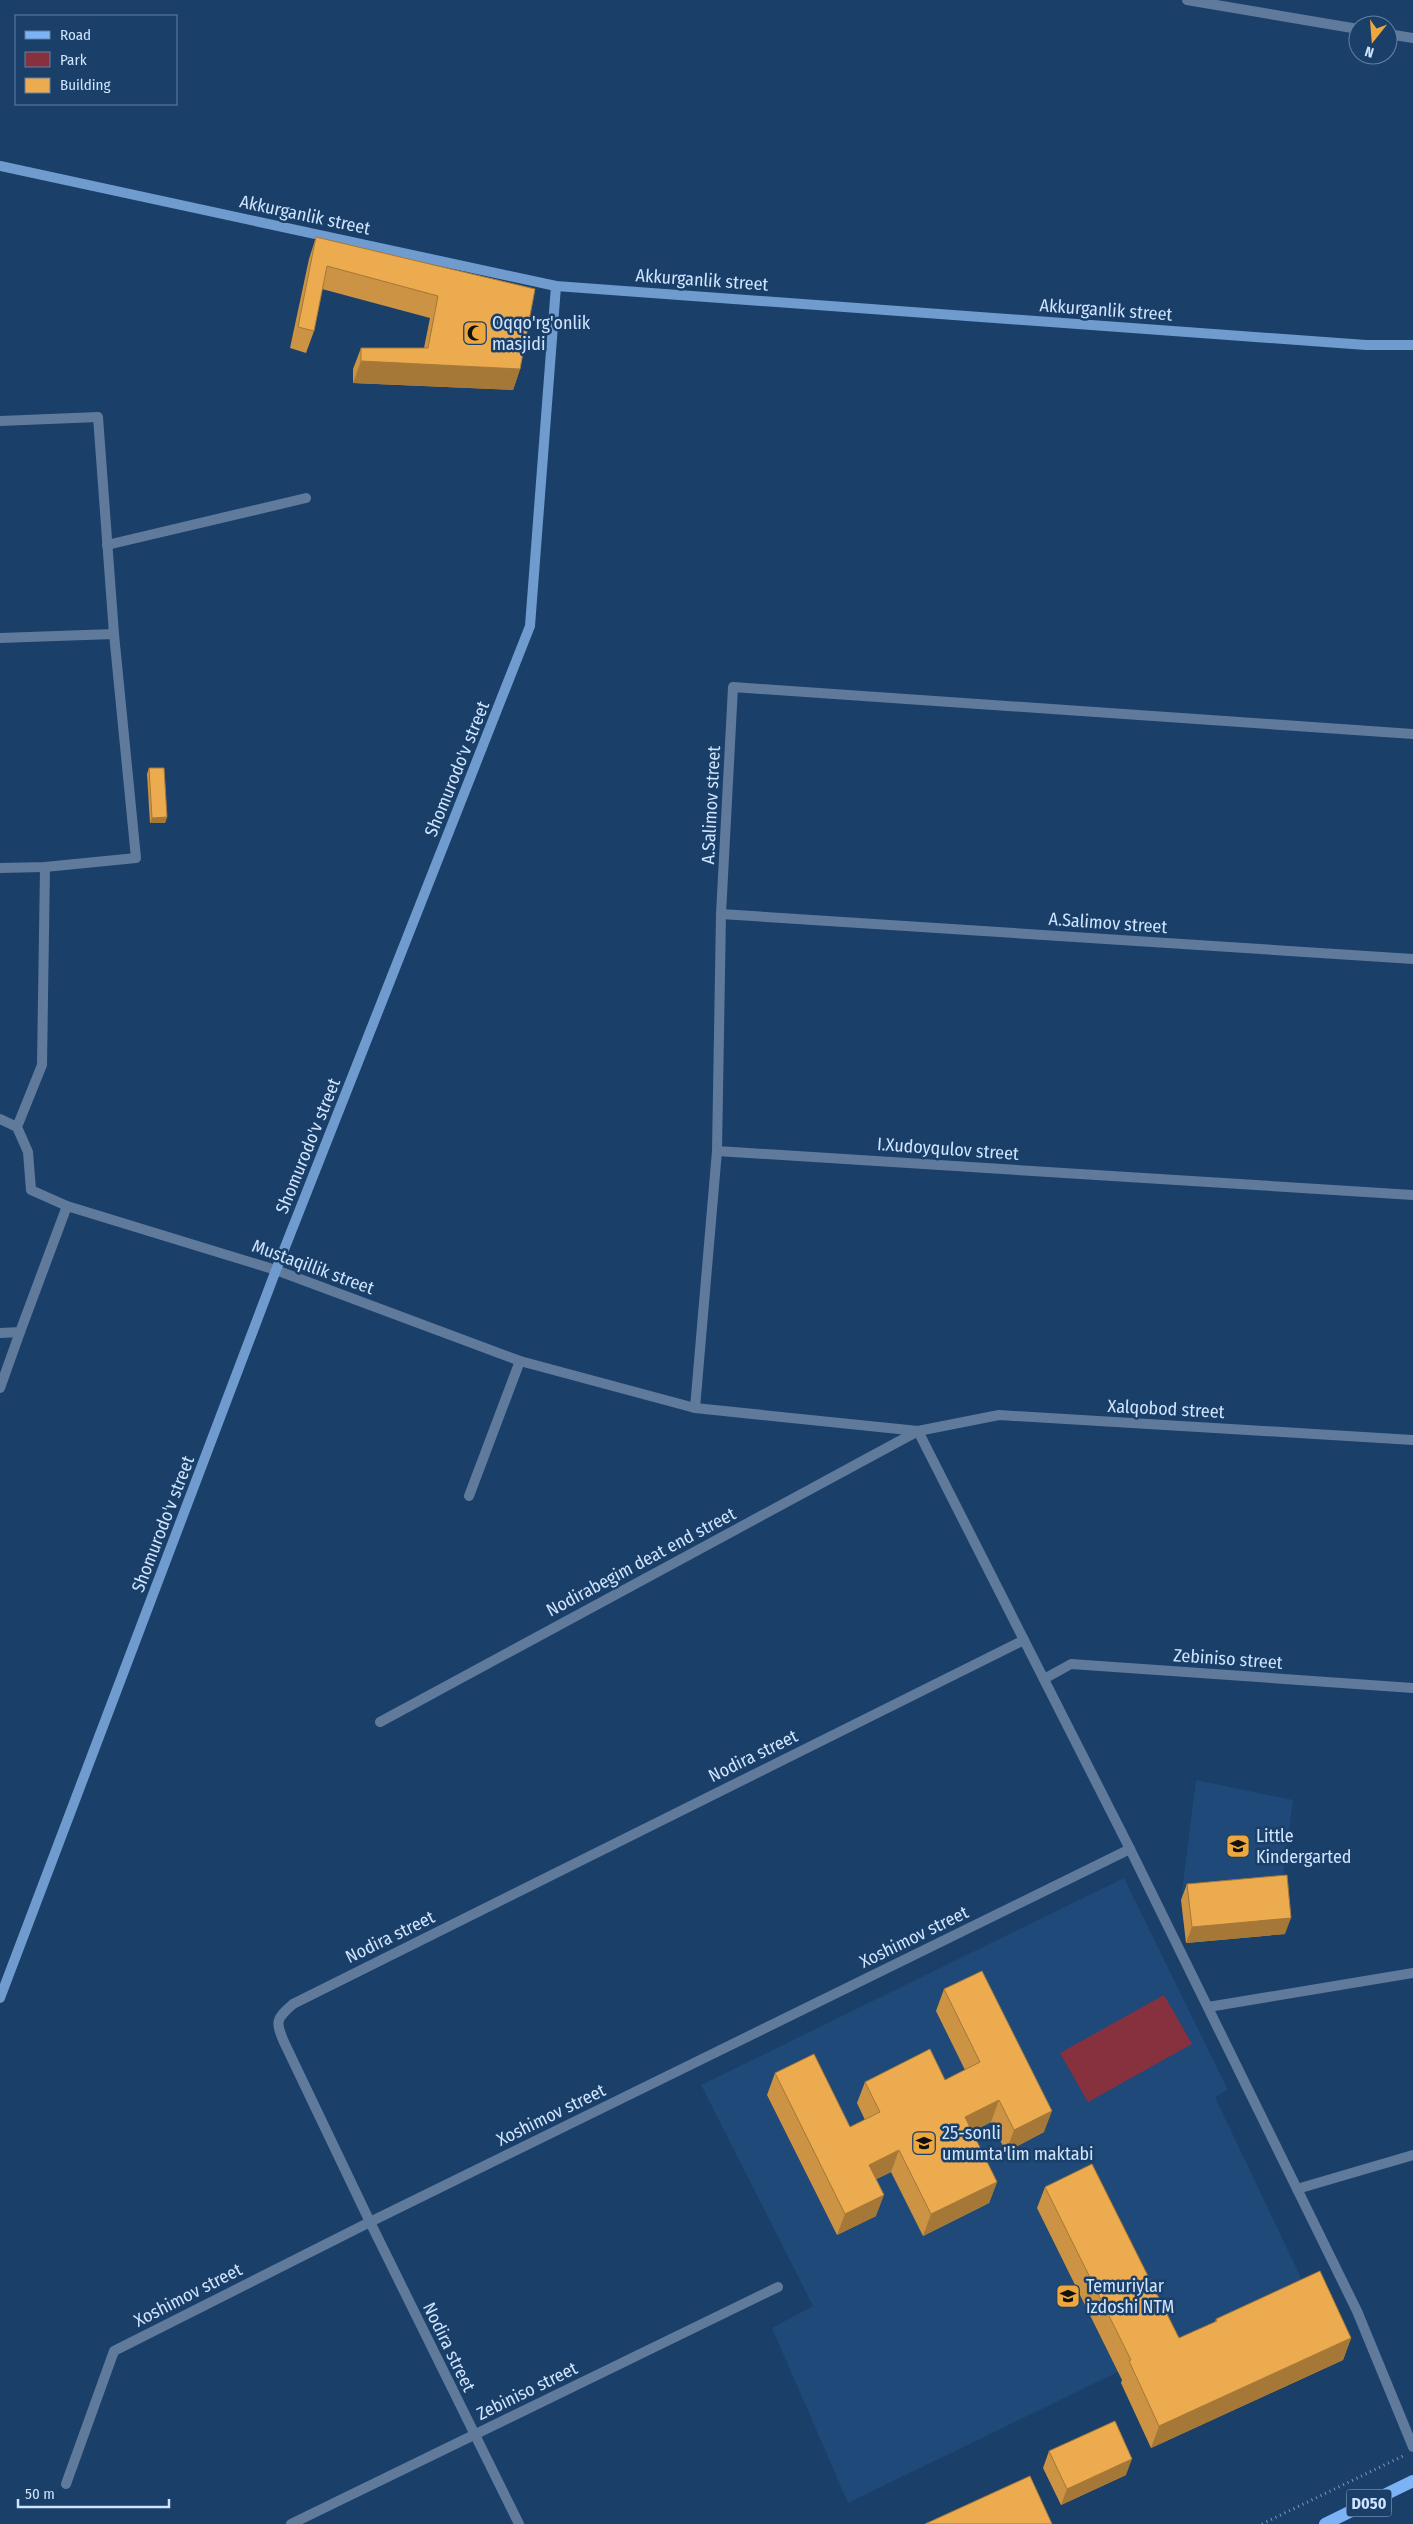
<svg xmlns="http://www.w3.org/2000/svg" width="1413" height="2524" viewBox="0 0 1413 2524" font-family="'Fira Sans Condensed',sans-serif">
	<rect width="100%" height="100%" fill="#1a3f69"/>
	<g fill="#1e4978">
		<polygon points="1196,1780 1293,1800 1281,1892 1181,1900"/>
		<polygon points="1124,1878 1228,2090 1215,2097 1303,2282 848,2503 772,2328 813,2306 701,2085"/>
	</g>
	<polygon fill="#87313f" points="1164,1995 1192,2044 1088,2102 1060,2053"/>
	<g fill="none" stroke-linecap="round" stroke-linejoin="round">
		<polyline stroke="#7c98b9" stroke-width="3" stroke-dasharray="1 4" stroke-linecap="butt" points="1262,2524 1403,2456"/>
		<g stroke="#5f7a9b" stroke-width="10">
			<polyline points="1187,0 1358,29"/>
			<polyline points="1388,34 1413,38"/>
			<polyline points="0,421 98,417 114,634 136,858 45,867 0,868"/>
			<polyline points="107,545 306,498"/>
			<polyline points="0,638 114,634"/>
			<polyline points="1413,734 733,687 721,914 1413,959"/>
			<polyline points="45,867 42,1065 17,1127 28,1152 31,1190 67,1206"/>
			<polyline points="721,914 717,1151 1413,1195"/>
			<polyline points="0,1119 17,1127"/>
			<polyline points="717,1151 695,1408 918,1431"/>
			<polyline points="0,1333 20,1332 67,1206 276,1270 520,1361 695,1408"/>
			<polyline points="0,1388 20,1332"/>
			<polyline points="918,1431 1130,1849 1357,2311 1413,2447"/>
			<polyline points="469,1496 520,1361"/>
			<polyline points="1044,1679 1071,1664 1413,1688"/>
			<polyline points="380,1722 918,1431 999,1415 1413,1440"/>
			<polyline points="1208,2007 1413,1973"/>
			<polyline points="1297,2189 1413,2155"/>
			<polyline points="66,2484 114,2351 370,2222 1130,1849"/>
			<polyline points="291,2524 778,2287"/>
			<path d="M519,2524L370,2222L284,2042C275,2021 276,2019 293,2004L1024,1640"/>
		</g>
		<g stroke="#6f9bce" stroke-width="10">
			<polyline points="0,166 556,286 1366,345 1413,345"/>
			<polyline points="0,1998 276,1270 530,626 556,286"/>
		</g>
		<polyline stroke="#7bb3f5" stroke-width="12" points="1325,2524 1413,2481"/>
	</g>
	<g fill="#cb9343">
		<polygon points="316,237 535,289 520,369 513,390 353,383 353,369 361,348 424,348 430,318 322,289 314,331 306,353 290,348 309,259"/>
		<polygon points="149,768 167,817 165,823 150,823 147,774"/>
		<polygon points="1187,1884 1285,1934 1186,1943 1181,1900"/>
		<polygon points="944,1989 1044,2132 1006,2152 991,2122 972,2132 997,2182 989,2203 923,2236 891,2172 876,2179 876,2216 837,2235 767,2095 775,2073 850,2127 865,2120 857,2103 865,2082 945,2080 965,2070 936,2011"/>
		<polygon points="1045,2187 1179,2338 1215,2322 1216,2319 1351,2338 1343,2360 1151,2448 1121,2383 1122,2380 1037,2208"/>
		<polygon points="1049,2451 1126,2475 1061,2505 1043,2468"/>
	</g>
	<g fill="#a57837">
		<polygon points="361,361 520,369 513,390 353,383"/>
		<polygon points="167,817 165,823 150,823 152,818"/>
		<polygon points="1291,1918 1285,1934 1186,1943 1192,1927"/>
		<polygon points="999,2100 991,2122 957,2139 965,2117"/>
		<polygon points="1052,2111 1044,2132 1006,2152 1014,2130"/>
		<polygon points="899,2150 891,2172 861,2187 869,2165"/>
		<polygon points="997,2182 989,2203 923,2236 931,2214"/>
		<polygon points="884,2195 876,2216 837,2235 845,2214"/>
		<polygon points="1351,2338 1343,2360 1151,2448 1159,2426"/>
		<polygon points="1132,2459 1126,2475 1061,2505 1067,2489"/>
	</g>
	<g fill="#ecab4e" stroke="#a57837">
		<polygon points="316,237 535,289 520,369 361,361 361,348 428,348 438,296 327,266 314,331 298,327"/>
		<polygon points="149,768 164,768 167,817 152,818"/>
		<polygon points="1287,1875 1291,1918 1192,1927 1187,1884"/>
		<polygon points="982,1971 1052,2111 1014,2130 999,2100 965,2117 997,2182 931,2214 899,2150 869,2165 884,2195 845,2214 775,2073 814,2054 850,2127 880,2112 865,2082 930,2049 945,2080 980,2062 944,1989"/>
		<polygon points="1092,2164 1179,2338 1217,2321 1216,2319 1320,2271 1351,2338 1159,2426 1129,2361 1131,2360 1045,2187"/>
		<polygon points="1115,2421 1132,2459 1067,2489 1049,2451"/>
		<polygon points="1030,2476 1052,2524 925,2524"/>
	</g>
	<defs>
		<g id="mosque-square" transform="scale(1.25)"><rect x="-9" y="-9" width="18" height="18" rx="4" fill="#eea73d" stroke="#1a3f69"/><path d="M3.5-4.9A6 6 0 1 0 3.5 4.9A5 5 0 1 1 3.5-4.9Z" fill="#111"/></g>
		<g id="school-square" transform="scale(1.25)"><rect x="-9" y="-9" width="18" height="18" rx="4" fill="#eea73d" stroke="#1a3f69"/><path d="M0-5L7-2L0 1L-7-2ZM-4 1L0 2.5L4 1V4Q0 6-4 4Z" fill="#111"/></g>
	</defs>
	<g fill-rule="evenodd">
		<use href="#mosque-square" x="475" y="333"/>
		<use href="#school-square" x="1238" y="1846"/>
		<use href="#school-square" x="924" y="2143"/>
		<use href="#school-square" x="1068" y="2296"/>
	</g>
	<g text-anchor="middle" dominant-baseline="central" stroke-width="5" stroke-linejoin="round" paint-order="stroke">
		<rect fill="#1a3f69" stroke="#99b2d1" stroke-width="1" x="1346.5" y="2489.5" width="45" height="27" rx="4"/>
		<g font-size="16" font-weight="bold" fill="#cfe4fe">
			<text x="1369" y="2503">D050</text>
		</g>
		<g font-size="18" fill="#cfe4fe" stroke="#1a3f69">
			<text transform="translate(305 215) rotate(12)">Akkurganlik street</text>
			<text transform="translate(702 280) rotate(4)">Akkurganlik street</text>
			<text transform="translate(1106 310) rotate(4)">Akkurganlik street</text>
			<text transform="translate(457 769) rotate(-68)">Shomurodo'v street</text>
			<text transform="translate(711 805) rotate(-87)">A.Salimov street</text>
			<text transform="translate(1108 923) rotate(4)">A.Salimov street</text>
			<text transform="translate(308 1146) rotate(-68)">Shomurodo'v street</text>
			<text transform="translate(948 1149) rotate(4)">I.Хudoyqulov street</text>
			<text transform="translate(313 1267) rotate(20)">Mustaqillik street</text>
			<text transform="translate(1166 1409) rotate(3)">Хalqobod street</text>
			<text transform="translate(163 1524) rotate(-69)">Shomurodo'v street</text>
			<text transform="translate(641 1562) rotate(-28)">Nodirabegim deat end street</text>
			<text transform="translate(1228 1659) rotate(4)">Zebiniso street</text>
			<text transform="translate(753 1756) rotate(-26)">Nodira street</text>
			<text transform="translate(390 1937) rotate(-26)">Nodira street</text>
			<text transform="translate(914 1937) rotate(-26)">Xoshimov street</text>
			<text transform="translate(551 2115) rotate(-26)">Xoshimov street</text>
			<text transform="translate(188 2295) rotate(-27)">Xoshimov street</text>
			<text transform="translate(449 2347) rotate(64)">Nodira street</text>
			<text transform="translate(527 2391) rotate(-26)">Zebiniso street</text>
		</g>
		<g font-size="18" fill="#cfe4fe" stroke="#1a3f69" text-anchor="start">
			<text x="492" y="323">Oqqo'rg'onlik<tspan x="492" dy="21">masjidi</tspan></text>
			<text x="1256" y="1836">Little<tspan x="1256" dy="21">Kindergarted</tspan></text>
			<text x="942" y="2133">25-sonli<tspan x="942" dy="21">umumta'lim maktabi</tspan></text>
			<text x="1086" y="2286">Temuriylar<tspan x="1086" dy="21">izdoshi NTM</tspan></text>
		</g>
	</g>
	<rect x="15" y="15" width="162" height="90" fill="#1a3f69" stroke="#6281a5"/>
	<rect x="25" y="31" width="25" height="8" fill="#7bb3f5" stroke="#6281a5"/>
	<text x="60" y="40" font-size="15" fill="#cfe4fe">Road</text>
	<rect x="25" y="52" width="25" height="15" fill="#87313f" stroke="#6281a5"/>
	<text x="60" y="65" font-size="15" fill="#cfe4fe">Park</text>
	<rect x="25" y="78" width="25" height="15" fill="#ecab4e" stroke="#6281a5"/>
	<text x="60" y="90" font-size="15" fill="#cfe4fe">Building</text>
	<g transform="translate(1373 40) rotate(197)"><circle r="24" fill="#1a3f69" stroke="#6281a5"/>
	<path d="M0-4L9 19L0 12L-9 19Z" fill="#eea73d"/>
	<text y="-8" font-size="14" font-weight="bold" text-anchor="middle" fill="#cfe4fe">N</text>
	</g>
	<path d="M18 2499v8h151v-8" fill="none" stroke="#cfe4fe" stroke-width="2.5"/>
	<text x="25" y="2499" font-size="15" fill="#cfe4fe" stroke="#1a3f69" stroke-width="4" paint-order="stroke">50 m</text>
</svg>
